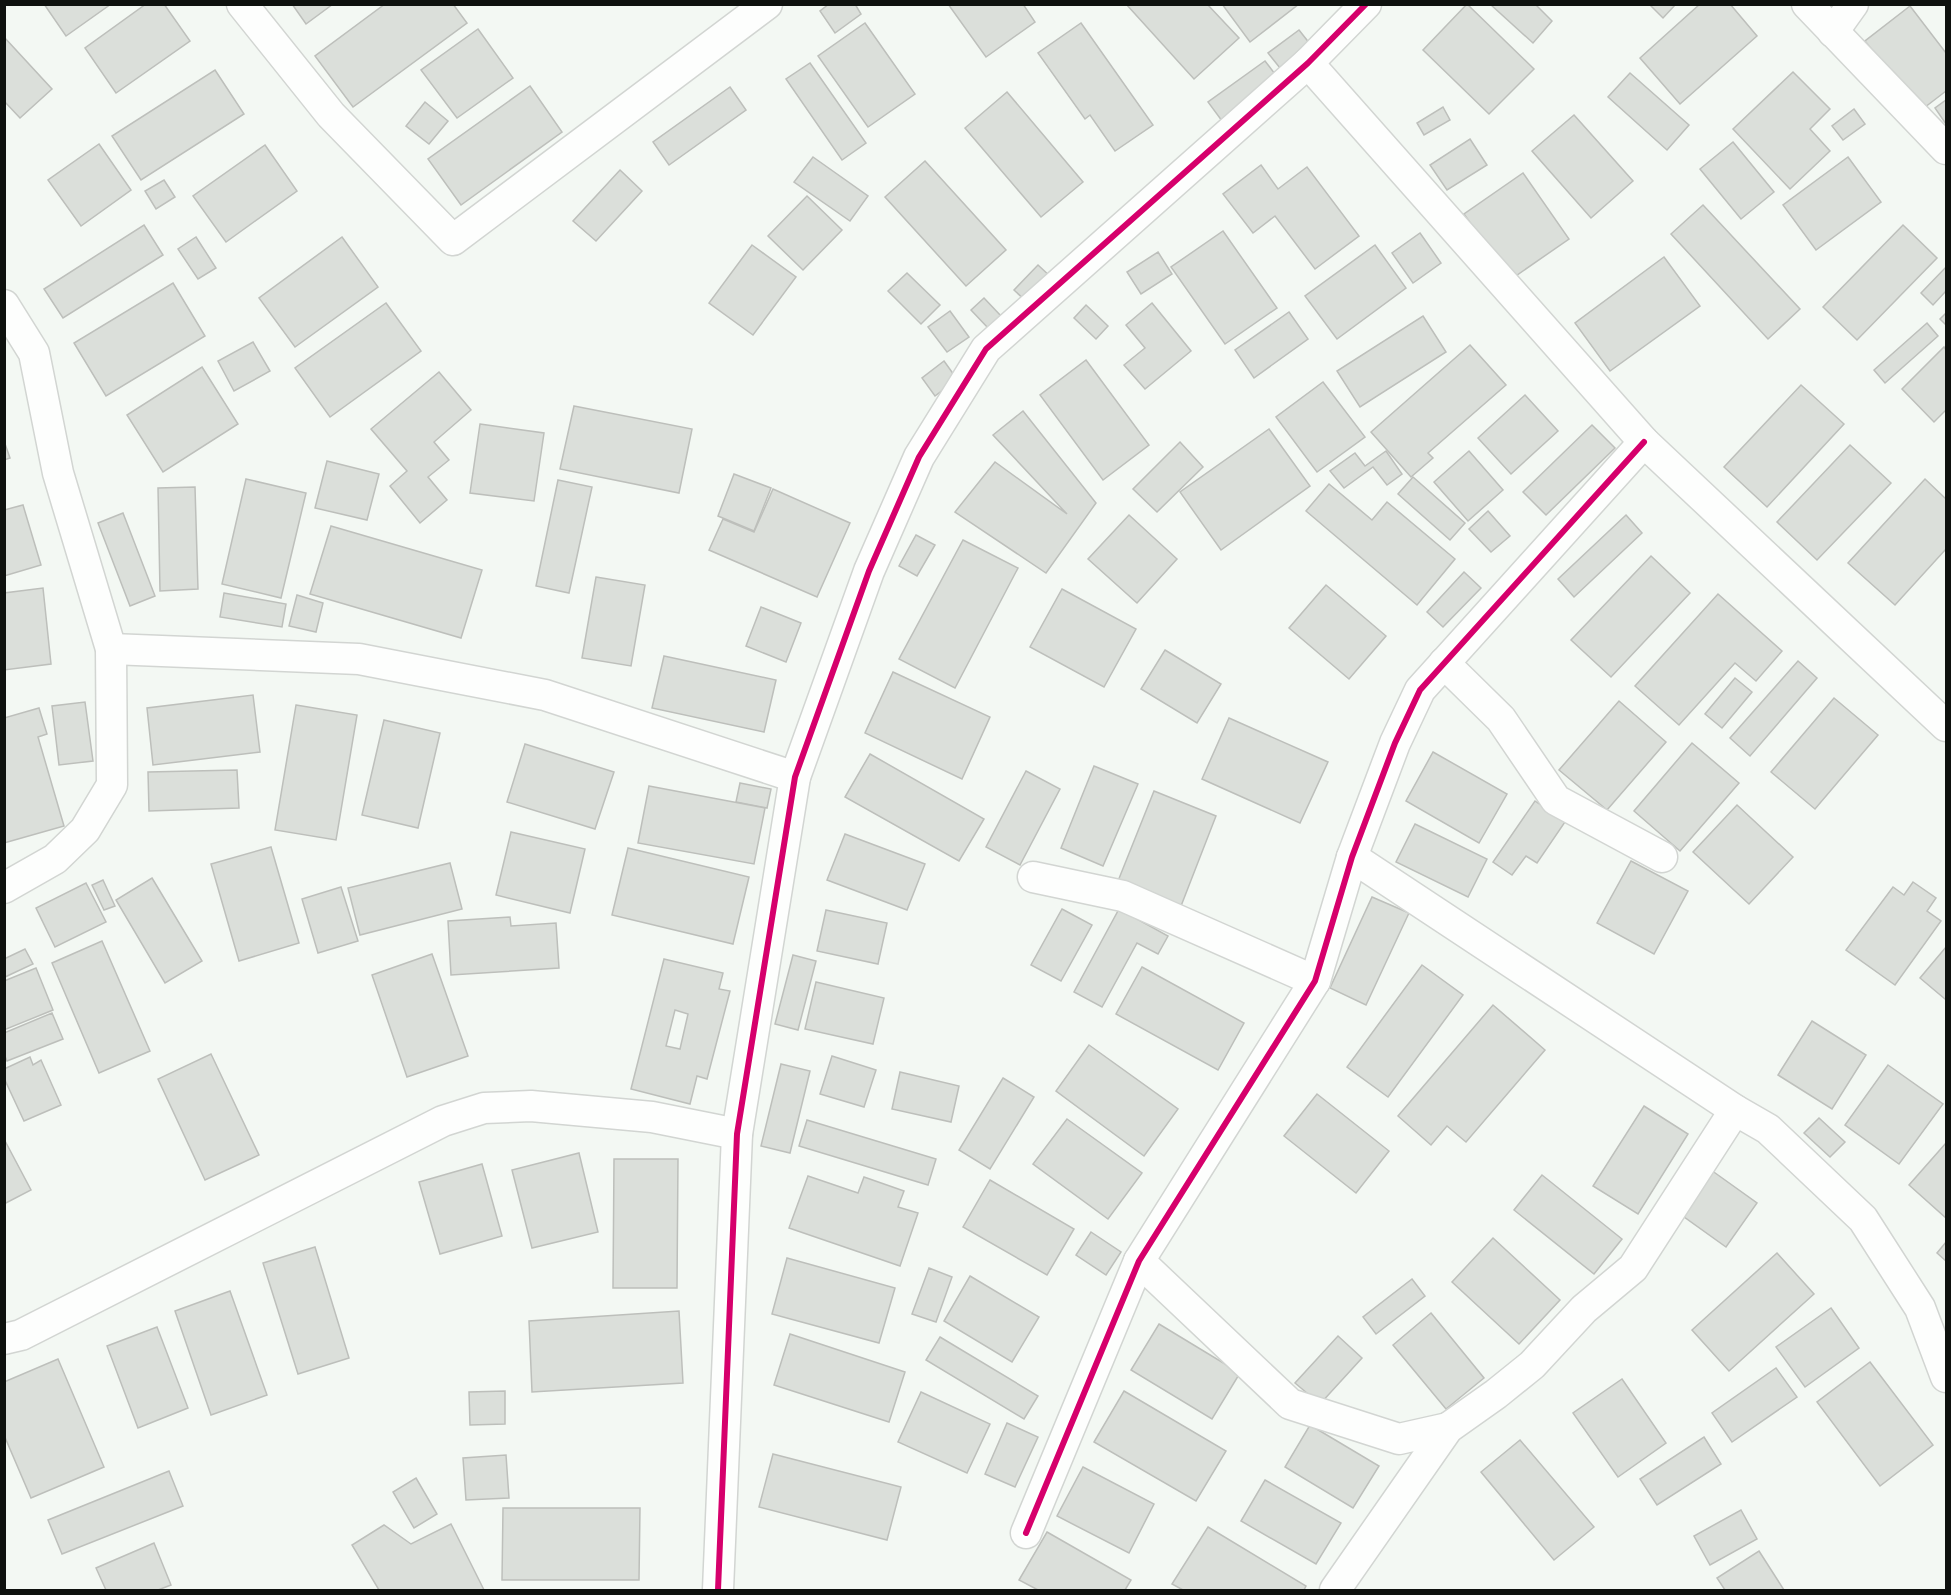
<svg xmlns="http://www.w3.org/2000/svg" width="1951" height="1595" viewBox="0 0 1951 1595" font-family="Barlow,sans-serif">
	<rect width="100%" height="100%" fill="#f3f8f3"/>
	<g fill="#dbdfda" stroke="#bdbfbb" stroke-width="1.5" fill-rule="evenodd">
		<polygon points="44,4 111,4 66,36"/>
		<polygon points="146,4 164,4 190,41 116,93 85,48"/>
		<polygon points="292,4 333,4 306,24"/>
		<polygon points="385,4 453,4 467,23 353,107 315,56"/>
		<polygon points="829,4 855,4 861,14 835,33 820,11"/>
		<polygon points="948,4 1023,4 1035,22 986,57"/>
		<polygon points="1126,4 1207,4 1239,38 1194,79"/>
		<polygon points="1222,4 1299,4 1250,42"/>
		<polygon points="1467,4 1534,69 1489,114 1423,50"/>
		<polygon points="1490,4 1535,4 1552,21 1533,43"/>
		<polygon points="1649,4 1676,4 1663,18"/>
		<polygon points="1700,4 1730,4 1757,36 1680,104 1640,58"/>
		<polygon points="1910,6 1946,53 1946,91 1920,111 1865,41"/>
		<polygon points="865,23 915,94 868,127 818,56"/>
		<polygon points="1081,23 1153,125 1115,151 1090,115 1085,119 1038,53"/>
		<polygon points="478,29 513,78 457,118 421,70"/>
		<polygon points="1299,30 1314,49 1284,73 1268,53"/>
		<polygon points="4,37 52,89 20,118 4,101"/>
		<polygon points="1265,61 1282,83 1225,125 1208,102"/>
		<polygon points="810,63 866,143 842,160 786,79"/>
		<polygon points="215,70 244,114 141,180 112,136"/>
		<polygon points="1793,72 1830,109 1810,129 1830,151 1790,189 1733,129"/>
		<polygon points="1630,73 1689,125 1667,150 1608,97"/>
		<polygon points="530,86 562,132 461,205 428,159"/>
		<polygon points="730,87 746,110 669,165 653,142"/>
		<polygon points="1007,92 1083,182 1041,217 965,128"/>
		<polygon points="1946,100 1946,124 1935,108"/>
		<polygon points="425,102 448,121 429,144 406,126"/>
		<polygon points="1443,107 1450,120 1424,135 1417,123"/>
		<polygon points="1854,109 1865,124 1843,140 1832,126"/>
		<polygon points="1574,115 1633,181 1591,218 1532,151"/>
		<polygon points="1470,139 1487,165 1447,190 1430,165"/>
		<polygon points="1733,142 1774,192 1741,219 1700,169"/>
		<polygon points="99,144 131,190 81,226 48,180"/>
		<polygon points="265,145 297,191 226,242 193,196"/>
		<polygon points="813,157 868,196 850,221 794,182"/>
		<polygon points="1848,157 1881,202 1816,250 1783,205"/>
		<polygon points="925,161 1006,250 966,286 885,197"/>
		<polygon points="1261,165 1278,189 1307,167 1359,236 1315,269 1275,216 1253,233 1223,194"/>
		<polygon points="620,170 642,191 596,241 573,221"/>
		<polygon points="1523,173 1569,239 1510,280 1464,214"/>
		<polygon points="164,180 175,197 156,209 145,191"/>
		<polygon points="807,196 842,230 803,270 768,236"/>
		<polygon points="1703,205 1800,309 1768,339 1671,234"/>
		<polygon points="144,225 163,255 63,318 44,289"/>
		<polygon points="1903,225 1937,258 1857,340 1823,307"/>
		<polygon points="1223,231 1277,308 1225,344 1171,267"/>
		<polygon points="1420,233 1441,263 1413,283 1392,253"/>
		<polygon points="196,237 216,268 198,279 178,249"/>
		<polygon points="342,237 378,287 295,347 259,298"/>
		<polygon points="752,245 796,277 753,335 709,303"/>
		<polygon points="1375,245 1406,288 1337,339 1305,296"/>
		<polygon points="1158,252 1172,274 1141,294 1127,272"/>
		<polygon points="1664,257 1700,306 1610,371 1575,323"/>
		<polygon points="1038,265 1052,278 1028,303 1014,290"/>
		<polygon points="1946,267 1946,291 1933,305 1921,293"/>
		<polygon points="907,273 940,305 921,324 888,291"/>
		<polygon points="173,283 205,336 106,396 74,343"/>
		<polygon points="984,298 1001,316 988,328 971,310"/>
		<polygon points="386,303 421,351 330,417 295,368"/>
		<polygon points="1152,303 1191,351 1145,389 1124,365 1145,348 1126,325"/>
		<polygon points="1086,305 1108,326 1096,339 1074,318"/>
		<polygon points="950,311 969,337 947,352 928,327"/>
		<polygon points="1289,312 1308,339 1254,378 1235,350"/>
		<polygon points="1946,313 1946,325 1940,319"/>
		<polygon points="1423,316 1446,352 1360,407 1337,371"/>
		<polygon points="1927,323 1938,336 1885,383 1874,370"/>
		<polygon points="253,342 270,371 234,391 218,361"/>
		<polygon points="1470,345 1506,385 1428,453 1433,458 1411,477 1371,432"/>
		<polygon points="1944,347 1946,350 1946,410 1934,422 1902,389"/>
		<polygon points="1086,360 1149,445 1103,480 1040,395"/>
		<polygon points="944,361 957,379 935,396 922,378"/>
		<polygon points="202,367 238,424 163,472 127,415"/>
		<polygon points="439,372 471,410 434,442 449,460 428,477 447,500 420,523 390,486 407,471 371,429"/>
		<polygon points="1323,382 1365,437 1317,472 1276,417"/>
		<polygon points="1801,385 1844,424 1767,507 1724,467"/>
		<polygon points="1525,395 1558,431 1511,474 1478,438"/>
		<polygon points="574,406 692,429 679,493 560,469"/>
		<polygon points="1023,411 1096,503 1046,573 955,512 995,462 1067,514 993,435"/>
		<polygon points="480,424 544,433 534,501 470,493"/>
		<polygon points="1592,425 1615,448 1546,515 1523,492"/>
		<polygon points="1269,429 1310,486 1221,550 1180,492"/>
		<polygon points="4,441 10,458 4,460"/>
		<polygon points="1180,442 1203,467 1157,512 1133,489"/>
		<polygon points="1850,445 1891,483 1817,560 1777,522"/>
		<polygon points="1386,451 1402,474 1387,485 1373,467 1344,488 1330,471 1355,453 1365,466"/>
		<polygon points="1469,451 1503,490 1468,521 1434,482"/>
		<polygon points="327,461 379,474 367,520 315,508"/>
		<polygon points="734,474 771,488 754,531 718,516"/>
		<polygon points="1413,477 1465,523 1450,540 1398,494"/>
		<polygon points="246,479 306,493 281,598 222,584"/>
		<polygon points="1925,479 1946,499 1946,549 1895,605 1848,563"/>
		<polygon points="558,480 592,487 569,593 536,586"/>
		<polygon points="1329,484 1372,520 1387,502 1455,559 1417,605 1306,511"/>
		<polygon points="195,487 198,589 160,591 158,488"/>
		<polygon points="773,489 850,523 817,597 709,550 723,519 754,532"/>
		<polygon points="23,505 41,565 4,576 4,510"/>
		<polygon points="1488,511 1510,536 1491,552 1469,529"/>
		<polygon points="123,513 155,596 130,606 98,523"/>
		<polygon points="1129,515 1177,559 1137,603 1088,559"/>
		<polygon points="1626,515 1642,533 1574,597 1558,579"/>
		<polygon points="331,526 482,570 461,638 310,594"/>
		<polygon points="916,535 935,545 917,576 899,566"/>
		<polygon points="963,540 1018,568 955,688 899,659"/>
		<polygon points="1651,556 1690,593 1611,677 1571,640"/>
		<polygon points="1464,572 1481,588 1443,627 1427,612"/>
		<polygon points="596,577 645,585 631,666 582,658"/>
		<polygon points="1326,585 1386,636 1349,679 1289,628"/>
		<polygon points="43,588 51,664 4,670 4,593"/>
		<polygon points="1062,589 1136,629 1104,687 1030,647"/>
		<polygon points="224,593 286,604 282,627 220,617"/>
		<polygon points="1718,594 1782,651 1756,681 1735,663 1679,725 1635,686"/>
		<polygon points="297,595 323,603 316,632 289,626"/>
		<polygon points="761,607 801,623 786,662 746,646"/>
		<polygon points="1165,650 1221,684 1197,723 1141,689"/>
		<polygon points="664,656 776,680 764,732 652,708"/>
		<polygon points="1798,661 1817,678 1750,756 1730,738"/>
		<polygon points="893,672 990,717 962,779 865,733"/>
		<polygon points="1735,678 1752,692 1722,728 1705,714"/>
		<polygon points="253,695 260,752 153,765 147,708"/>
		<polygon points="1834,698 1878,735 1815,809 1771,772"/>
		<polygon points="1619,701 1666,742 1607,810 1559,770"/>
		<polygon points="85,702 93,761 59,765 52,706"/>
		<polygon points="296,705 357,715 336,840 275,830"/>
		<polygon points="39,708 47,734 38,737 64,826 4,843 4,718"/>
		<polygon points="1229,718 1328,762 1300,823 1202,779"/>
		<polygon points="384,720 440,733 418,828 362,815"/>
		<polygon points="1692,743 1739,783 1680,851 1634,811"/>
		<polygon points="525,744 614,772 595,829 507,802"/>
		<polygon points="1433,752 1507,794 1479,843 1406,801"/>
		<polygon points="870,754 984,819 959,861 845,797"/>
		<polygon points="1094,766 1138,784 1103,866 1061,848"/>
		<polygon points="237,770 239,808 149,811 148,772"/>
		<polygon points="1026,771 1060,789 1020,865 986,847"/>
		<polygon points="740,783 771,789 767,808 736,802"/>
		<polygon points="649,786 765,808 754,864 638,843"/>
		<polygon points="1154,791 1216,816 1181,906 1118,881"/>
		<polygon points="1535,801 1565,822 1537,863 1526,856 1512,875 1493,862"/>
		<polygon points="1737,805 1793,857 1749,904 1693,852"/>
		<polygon points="1415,824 1487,859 1468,897 1396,862"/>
		<polygon points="511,832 585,849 570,913 496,895"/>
		<polygon points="845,834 925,864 907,910 827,880"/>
		<polygon points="271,847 299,943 239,961 211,864"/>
		<polygon points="628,848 749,877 733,944 612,915"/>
		<polygon points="1631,861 1688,891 1654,954 1597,923"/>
		<polygon points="450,863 462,909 360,935 348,888"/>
		<polygon points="152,878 202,961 165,983 116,900"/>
		<polygon points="103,880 115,906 104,910 92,885"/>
		<polygon points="1913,882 1936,898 1927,911 1941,921 1895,985 1846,950 1893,887 1904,895"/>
		<polygon points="86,883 106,922 55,947 36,908"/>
		<polygon points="341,887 358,941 318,953 302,899"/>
		<polygon points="1372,897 1409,913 1366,1005 1330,988"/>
		<polygon points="1062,909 1092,925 1061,981 1031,965"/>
		<polygon points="1119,909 1168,936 1158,954 1137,943 1102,1007 1074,992"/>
		<polygon points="826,910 887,923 878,964 817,951"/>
		<polygon points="510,917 511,926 556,923 559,968 451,975 448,921"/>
		<polygon points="102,941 150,1051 99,1073 52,963"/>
		<polygon points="1946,947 1946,998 1945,999 1920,978"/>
		<polygon points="25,949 33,964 5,977 4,959"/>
		<polygon points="432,954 468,1056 407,1077 372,975"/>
		<polygon points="793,955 816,961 798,1030 775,1024"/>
		<path d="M664,959L723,973L719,989L730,991L707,1079L697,1076L690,1104L631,1089ZM675,1010L688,1014L680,1049L666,1046Z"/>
		<polygon points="1422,965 1463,995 1388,1097 1347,1067"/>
		<polygon points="1142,967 1244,1023 1218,1070 1116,1014"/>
		<polygon points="36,968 53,1010 4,1030 4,981"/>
		<polygon points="816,982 884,998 873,1044 805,1029"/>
		<polygon points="1493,1005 1545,1050 1466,1142 1447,1126 1431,1145 1398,1116"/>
		<polygon points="52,1013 63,1039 7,1061 4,1054 4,1033"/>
		<polygon points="1812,1021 1866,1055 1832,1109 1778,1075"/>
		<polygon points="1089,1045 1178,1109 1144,1156 1056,1091"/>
		<polygon points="211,1054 259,1155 205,1180 158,1079"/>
		<polygon points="832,1056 876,1070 864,1107 820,1094"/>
		<polygon points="30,1057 33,1065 41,1060 61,1105 24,1121 4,1078 4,1069"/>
		<polygon points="781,1064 810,1071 790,1153 761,1146"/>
		<polygon points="1888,1065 1943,1104 1899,1164 1845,1125"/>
		<polygon points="900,1072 959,1086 951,1122 892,1109"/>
		<polygon points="1003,1078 1034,1097 990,1169 959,1150"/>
		<polygon points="1317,1094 1389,1151 1356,1193 1284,1136"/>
		<polygon points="1644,1106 1688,1134 1638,1214 1593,1186"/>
		<polygon points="1819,1118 1845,1142 1830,1157 1804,1133"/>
		<polygon points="1067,1119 1142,1173 1108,1219 1033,1164"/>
		<polygon points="807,1120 936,1159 928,1185 799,1146"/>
		<polygon points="4,1139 31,1190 4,1204"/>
		<polygon points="1946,1143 1946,1218 1909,1185"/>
		<polygon points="579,1153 598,1232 532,1248 512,1170"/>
		<polygon points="614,1159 678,1159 677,1288 613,1288"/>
		<polygon points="482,1164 502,1236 440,1254 419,1182"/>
		<polygon points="1711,1170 1757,1203 1726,1247 1680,1214"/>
		<polygon points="1542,1175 1622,1239 1594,1274 1514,1210"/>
		<polygon points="808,1176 858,1193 864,1177 904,1191 898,1207 918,1213 900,1266 789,1228"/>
		<polygon points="990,1180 1074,1229 1047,1275 963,1227"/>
		<polygon points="1091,1232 1121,1252 1106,1275 1076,1255"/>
		<polygon points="1493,1238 1560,1300 1519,1344 1452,1282"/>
		<polygon points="1946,1242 1946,1261 1937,1253"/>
		<polygon points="315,1247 349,1358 298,1374 263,1263"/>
		<polygon points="1777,1253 1814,1294 1729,1371 1692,1330"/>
		<polygon points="787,1258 895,1288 879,1343 772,1314"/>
		<polygon points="929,1268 952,1277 936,1322 912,1314"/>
		<polygon points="970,1276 1039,1317 1012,1362 944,1321"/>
		<polygon points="1412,1279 1425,1296 1376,1334 1363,1317"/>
		<polygon points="230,1291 267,1395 211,1415 175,1311"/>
		<polygon points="1831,1308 1859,1348 1805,1387 1776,1347"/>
		<polygon points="679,1311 683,1383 532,1392 529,1321"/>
		<polygon points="1431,1313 1484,1378 1446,1409 1393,1345"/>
		<polygon points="1159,1324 1240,1373 1212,1419 1131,1370"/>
		<polygon points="157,1327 188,1408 138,1428 107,1346"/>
		<polygon points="790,1334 905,1372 889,1422 774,1385"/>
		<polygon points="1338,1336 1362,1358 1320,1404 1295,1383"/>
		<polygon points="940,1337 1038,1396 1024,1419 926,1360"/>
		<polygon points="58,1359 104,1467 31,1498 4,1435 4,1382"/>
		<polygon points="1870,1362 1933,1445 1880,1486 1817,1402"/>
		<polygon points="1776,1368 1797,1397 1732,1442 1712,1413"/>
		<polygon points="1622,1379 1666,1443 1618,1477 1573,1413"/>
		<polygon points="505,1391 505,1424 470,1425 469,1392"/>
		<polygon points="1124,1391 1226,1451 1196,1501 1094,1442"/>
		<polygon points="921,1392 990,1424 967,1473 898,1442"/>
		<polygon points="1007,1423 1038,1437 1015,1487 985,1474"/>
		<polygon points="1310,1425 1379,1466 1353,1508 1285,1467"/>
		<polygon points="1704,1437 1721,1464 1657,1505 1640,1479"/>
		<polygon points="1520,1440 1594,1527 1554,1560 1481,1472"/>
		<polygon points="773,1454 901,1487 887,1540 759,1507"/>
		<polygon points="506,1455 509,1498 466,1500 463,1458"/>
		<polygon points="1083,1467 1154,1504 1129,1553 1057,1516"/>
		<polygon points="169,1471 183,1506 62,1554 48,1520"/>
		<polygon points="416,1478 437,1514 414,1528 393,1492"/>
		<polygon points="1265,1480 1341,1523 1316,1564 1241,1521"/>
		<polygon points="503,1508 640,1508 639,1580 502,1580"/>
		<polygon points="1741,1510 1757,1539 1710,1565 1694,1536"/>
		<polygon points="451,1524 484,1590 379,1590 352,1545 384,1525 411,1544"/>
		<polygon points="1208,1527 1306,1586 1304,1590 1183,1590 1172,1584"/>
		<polygon points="1047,1532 1131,1580 1125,1590 1038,1590 1019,1580"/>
		<polygon points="154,1543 171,1585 158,1590 106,1590 96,1568"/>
		<polygon points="1759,1551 1784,1590 1725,1590 1717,1578"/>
	</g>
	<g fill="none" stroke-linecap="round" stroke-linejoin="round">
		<g stroke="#d2d5d2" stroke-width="33">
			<g id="street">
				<polyline points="242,4 331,115 453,240 767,4"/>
				<polyline points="1807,4 1946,149"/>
				<polyline points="1833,32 1853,4"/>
				<polyline points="1308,63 1644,442 1946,726"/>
				<polyline points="4,305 34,353 58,473 111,649 112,785 85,830 55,859 4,888"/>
				<polyline points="111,649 359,659 545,695 795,777"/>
				<polyline points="1444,663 1501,719 1556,800 1662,857"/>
				<polyline points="1352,857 1735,1110 1768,1129 1863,1219 1920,1308 1946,1377"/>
				<polyline points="1033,877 1123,896 1315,981"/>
				<polyline points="1139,1261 1290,1404 1399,1439 1448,1428"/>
				<polyline points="4,1339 21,1335 443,1121 484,1108 531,1106 652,1117 737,1134"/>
				<polyline points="1026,1533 1139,1261 1315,981 1352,857 1395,743 1420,690 1644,442"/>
				<polyline points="718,1590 737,1134 795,777 869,571 919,457 986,349 1308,63 1366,4"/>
				<polyline points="1335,1590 1448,1428 1496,1394 1532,1365 1584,1309 1633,1268 1735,1110"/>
			</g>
		</g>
		<use href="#street" stroke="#fdfefd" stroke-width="30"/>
		<g stroke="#fff" stroke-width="10">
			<g id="cycleway">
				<polyline points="1026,1533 1139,1261 1315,981 1352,857 1395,743 1420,690 1644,442"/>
				<polyline points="718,1590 737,1134 795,777 869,571 919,457 986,349 1308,63 1366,4"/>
			</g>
		</g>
		<use href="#cycleway" stroke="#d6006c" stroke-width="6"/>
	</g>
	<rect width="1951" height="1595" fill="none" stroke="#0e110e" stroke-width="12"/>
</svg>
